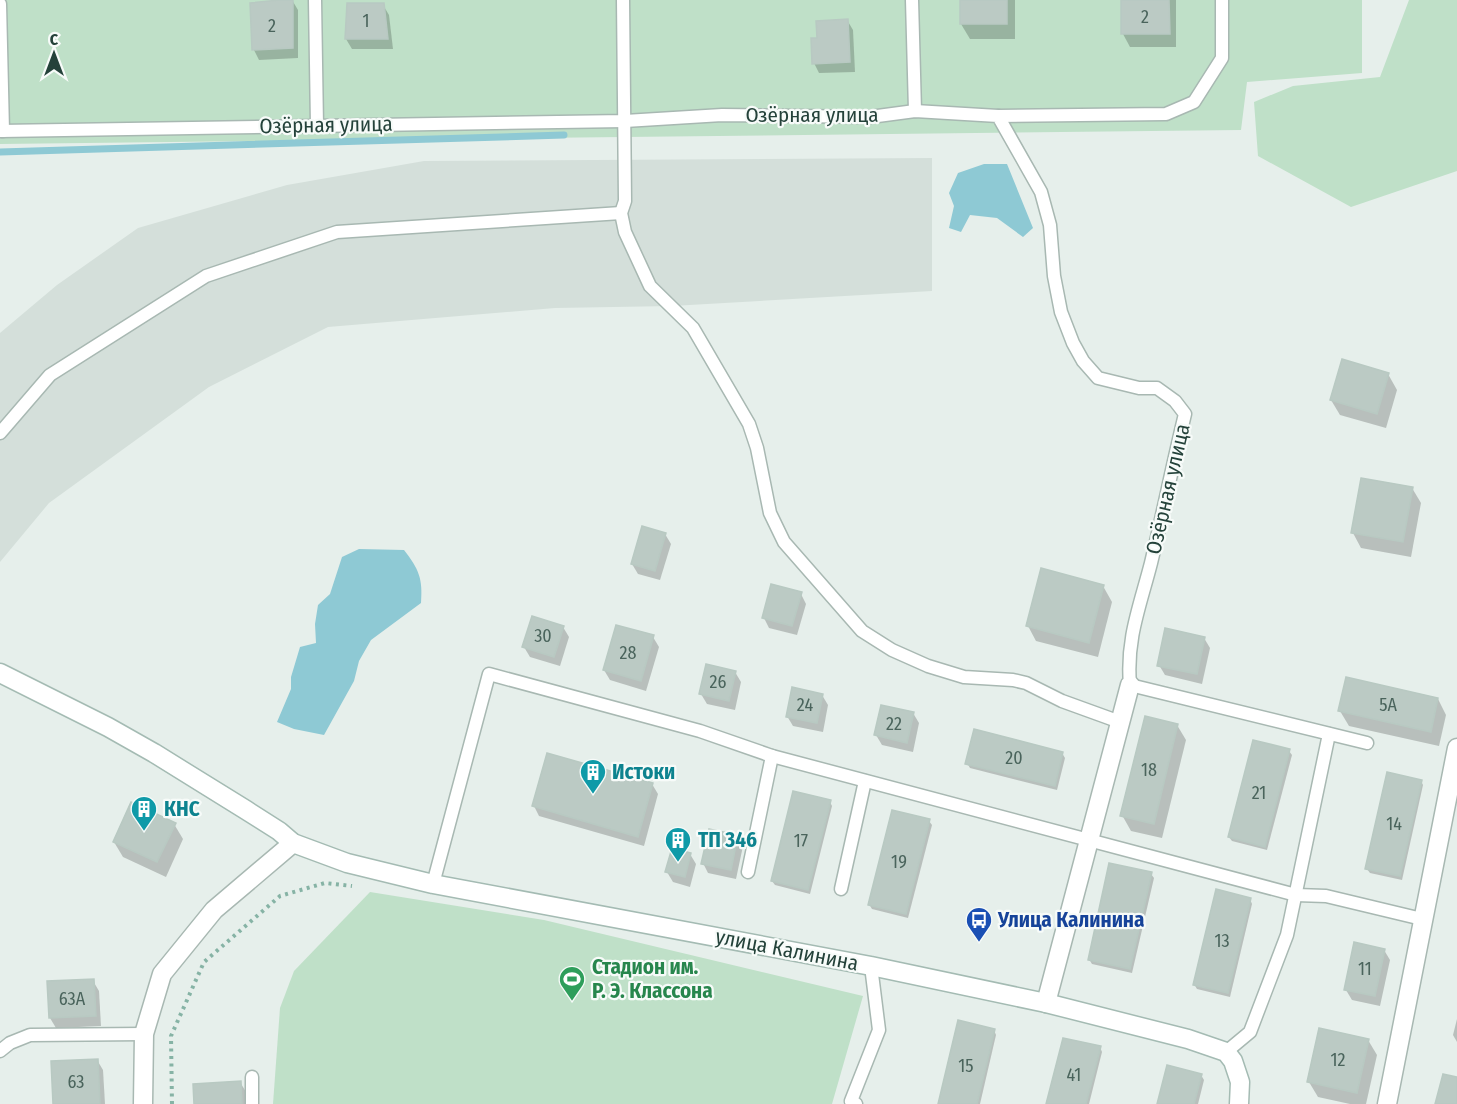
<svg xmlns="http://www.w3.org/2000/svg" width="1457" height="1104" viewBox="0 0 1457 1104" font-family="'Fira Sans Condensed',sans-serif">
	<rect width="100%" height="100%" fill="#e6efeb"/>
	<polygon fill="#d4dfda" points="932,158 932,291 672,306 555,308 328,327 209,387 49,503 0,562 0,333 57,285 138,228 287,185 424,161"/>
	<g fill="#bfe0c8">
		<polygon points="0,0 1362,0 1362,73 1247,82 1241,130 0,144"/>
		<polygon points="1409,0 1457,0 1457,171 1351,207 1258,156 1254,102 1293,86 1380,77"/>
		<polygon points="370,892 544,920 863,996 832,1104 273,1104 280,1008 294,971"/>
	</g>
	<g fill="#8ec9d4">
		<polygon points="984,164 1007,164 1033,228 1023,237 997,218 970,215 961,232 949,228 954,206 949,193 958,173"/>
		<path d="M359,549L404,550C419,569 423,579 421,603L371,640L359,661L354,681L324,735L294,729L277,722L291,689V677L300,647L316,643L315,624L318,605L330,594L342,557Z"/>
	</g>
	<g fill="#0003">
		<polygon points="292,0 298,10 298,58 259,60 254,50"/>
		<polygon points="961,0 1015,0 1015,39 970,39 961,24"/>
		<polygon points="1122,0 1176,0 1176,47 1130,47 1123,34"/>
		<polygon points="349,5 383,5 389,15 393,49 352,49 346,39"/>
		<polygon points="847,20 853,30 855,72 819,73 814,63 818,39"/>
		<polygon points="1388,374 1397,390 1386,428 1340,415 1331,400"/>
		<polygon points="1412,488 1421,503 1411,557 1361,548 1353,533"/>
		<polygon points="665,534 671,544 660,580 638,574 632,564"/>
		<polygon points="1103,586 1112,602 1098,657 1036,641 1028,626"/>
		<polygon points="801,594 806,604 797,635 769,628 764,618"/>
		<polygon points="563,627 569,637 560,666 530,657 524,647"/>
		<polygon points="653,637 659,647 646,691 610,680 604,670"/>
		<polygon points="1204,638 1210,648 1202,684 1165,675 1159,665"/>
		<polygon points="735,672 741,682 735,710 707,704 701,694"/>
		<polygon points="822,695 828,705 823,732 793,726 787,716"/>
		<polygon points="1438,699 1446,715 1439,746 1349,726 1340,711"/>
		<polygon points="913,713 919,723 913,752 882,745 876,735"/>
		<polygon points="1177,725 1186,740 1162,838 1131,831 1122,815"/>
		<polygon points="1289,751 1292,755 1267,850 1232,841 1229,837"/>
		<polygon points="1062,753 1065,758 1057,790 970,768 967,763"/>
		<polygon points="1421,781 1423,785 1402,880 1370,873 1367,869"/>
		<polygon points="652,784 658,794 644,846 539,816 534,806"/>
		<polygon points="830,802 832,806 810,894 775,885 772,881"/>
		<polygon points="929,821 932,825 908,918 872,909 869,904"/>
		<polygon points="174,824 183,839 166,877 123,857 114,842"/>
		<polygon points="738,836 743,846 736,879 708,873 703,863"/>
		<polygon points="690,854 696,864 690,887 673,882 667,872"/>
		<polygon points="1151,874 1154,878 1132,973 1092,964 1089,959"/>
		<polygon points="1250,899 1252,904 1230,997 1197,989 1194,984"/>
		<polygon points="1384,950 1390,960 1380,1006 1352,1000 1346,990"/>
		<polygon points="93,981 99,991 101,1026 56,1028 50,1018"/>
		<polygon points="1457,1019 1457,1042 1453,1035"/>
		<polygon points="994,1030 996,1035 980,1104 940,1104"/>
		<polygon points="1368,1040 1377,1055 1366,1104 1350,1104 1318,1097 1309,1082"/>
		<polygon points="1100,1047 1102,1052 1089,1104 1048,1104"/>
		<polygon points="97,1060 103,1070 105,1104 54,1104"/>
		<polygon points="1201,1075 1204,1080 1198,1104 1158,1104"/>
		<polygon points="240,1082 246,1092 246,1104 196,1104"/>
	</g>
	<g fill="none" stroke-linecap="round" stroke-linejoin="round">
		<polyline stroke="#8ec9d4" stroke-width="7" points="0,152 564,135"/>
	</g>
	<g fill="#bbcac4" stroke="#b8c9c2" stroke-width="1.5">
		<polygon points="279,0 293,0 293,48 252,50 250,3"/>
		<rect x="960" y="0" width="47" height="24"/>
		<polygon points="1121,0 1169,0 1170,34 1121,34"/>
		<polygon points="347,3 384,3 388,39 345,39"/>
		<polygon points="848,19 850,62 812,64 811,38 817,38 816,21"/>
		<polygon points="1342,359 1389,373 1377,414 1330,400"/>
		<polygon points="1361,478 1413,487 1403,542 1351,533"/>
		<polygon points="642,526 666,533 655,571 631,564"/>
		<polygon points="1041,568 1104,585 1089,643 1026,626"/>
		<polygon points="771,584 802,592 792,626 762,618"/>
		<polygon points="532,616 564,626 554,657 522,647"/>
		<polygon points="616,625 654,635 641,681 603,670"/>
		<polygon points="1165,628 1205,637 1197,674 1157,666"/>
		<polygon points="706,664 736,671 729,701 699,694"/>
		<polygon points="1346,677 1438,698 1431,732 1338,711"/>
		<polygon points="792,687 823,694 817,723 786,717"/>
		<polygon points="881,705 914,712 907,743 874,735"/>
		<polygon points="1145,716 1178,724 1154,824 1120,816"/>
		<polygon points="974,729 1063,752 1055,786 965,764"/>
		<polygon points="1253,740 1290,749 1265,847 1228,837"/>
		<polygon points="547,753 653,783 638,837 532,806"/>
		<polygon points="1387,772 1422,780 1400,876 1365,869"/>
		<polygon points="793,791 831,800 808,890 771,881"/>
		<polygon points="131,802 176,823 157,862 113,842"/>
		<polygon points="892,810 930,819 906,914 868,905"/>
		<polygon points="709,829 738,835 731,870 701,864"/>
		<polygon points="672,848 691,853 685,877 665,872"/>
		<polygon points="1109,863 1152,872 1130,969 1088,960"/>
		<polygon points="1216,889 1251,898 1228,993 1193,985"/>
		<polygon points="1354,942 1385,949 1375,996 1344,990"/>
		<polygon points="94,979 96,1016 49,1018 47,981"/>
		<polygon points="958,1020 995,1029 977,1104 938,1104"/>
		<polygon points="1319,1028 1369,1039 1357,1093 1307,1082"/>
		<polygon points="1063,1038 1101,1046 1086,1104 1046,1104"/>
		<polygon points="98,1059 100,1104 53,1104 51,1061"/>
		<polygon points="1167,1065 1202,1074 1194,1104 1157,1104"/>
		<polygon points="1443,1074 1457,1077 1457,1104 1435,1104"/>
		<polygon points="241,1081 242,1104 194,1104 193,1084"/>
	</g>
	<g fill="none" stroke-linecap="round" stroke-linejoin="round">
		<g stroke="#a8b8b2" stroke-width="15">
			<g id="lane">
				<polyline points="315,0 317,126"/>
				<polyline points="623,0 625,201 621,213 625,232 650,286 693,328 749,424 757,448 770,513 784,542 862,631 892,650 928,666 964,677 1013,680 1026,683 1062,701 1120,722"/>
				<polyline points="912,0 915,111"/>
				<polyline points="0,4 3,131"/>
				<polyline points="998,116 1166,114 1194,102 1222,58 1222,0"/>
				<path d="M0,131L625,121L722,115L870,117L915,111L998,116L1041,192L1050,225L1054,276L1061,312L1073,343L1083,361L1098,378L1139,388H1157L1175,401L1185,414C1173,463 1163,513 1151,563C1140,606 1126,639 1130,685L1367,743"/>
				<polyline points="0,433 50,375 206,276 337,232 621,213"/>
				<polyline points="748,872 772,756"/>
				<polyline points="433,884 489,674 700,731 772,756 1296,895 1326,896 1422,919"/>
				<polyline points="841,889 865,781"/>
				<polyline points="0,1051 10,1043 30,1035 144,1034"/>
				<polyline points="1226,1052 1250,1032 1287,935 1329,734"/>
				<polyline points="252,1077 252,1104"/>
				<polyline points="856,1104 851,1101 879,1030 871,966"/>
			</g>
		</g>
		<g stroke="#a8b8b2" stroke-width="21">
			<g id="street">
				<polyline points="1046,1003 1130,685"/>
				<polyline points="143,1104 144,1034 162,974 214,910 293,843"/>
				<polyline points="1387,1104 1457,748"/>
			</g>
		</g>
		<g stroke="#a4bbb3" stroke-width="21">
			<polyline id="secondary" points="0,673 108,727 154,753 246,810 279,831 293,843 347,863 433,884 871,966 1046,1003 1188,1039 1226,1052 1233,1061 1240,1082 1239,1104"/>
		</g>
		<polyline stroke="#86b3a5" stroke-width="4" stroke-dasharray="3 4.5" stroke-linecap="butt" points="172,1104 171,1036 204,962 280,896 325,883 352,886"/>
		<use href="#lane" stroke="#fff" stroke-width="12"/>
		<use href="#street" stroke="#fff" stroke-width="18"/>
		<use href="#secondary" stroke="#fff" stroke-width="18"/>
	</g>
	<defs>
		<g id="building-pin" transform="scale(1.35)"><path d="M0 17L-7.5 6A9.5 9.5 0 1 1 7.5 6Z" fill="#0f9aa8" stroke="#f7fbf9"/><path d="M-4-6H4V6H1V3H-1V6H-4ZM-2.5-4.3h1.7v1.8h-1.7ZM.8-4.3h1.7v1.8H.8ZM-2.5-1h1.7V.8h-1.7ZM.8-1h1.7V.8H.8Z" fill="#fff"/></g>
		<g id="bus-pin" transform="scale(1.35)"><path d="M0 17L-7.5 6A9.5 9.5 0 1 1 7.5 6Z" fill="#1a4fb4" stroke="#f7fbf9"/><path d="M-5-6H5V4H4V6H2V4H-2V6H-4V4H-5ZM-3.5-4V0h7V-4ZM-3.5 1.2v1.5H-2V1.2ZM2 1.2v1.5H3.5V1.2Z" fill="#fff"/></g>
		<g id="stadium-pin" transform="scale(1.35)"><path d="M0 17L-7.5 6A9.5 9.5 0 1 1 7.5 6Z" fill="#2e9e5b" stroke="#f7fbf9"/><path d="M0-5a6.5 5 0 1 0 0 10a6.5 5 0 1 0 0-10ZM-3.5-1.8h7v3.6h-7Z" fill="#fff"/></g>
	</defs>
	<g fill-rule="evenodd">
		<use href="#building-pin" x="593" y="772"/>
		<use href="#building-pin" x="144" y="809"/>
		<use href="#building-pin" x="678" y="840"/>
		<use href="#bus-pin" x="979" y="920"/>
		<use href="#stadium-pin" x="572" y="979"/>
	</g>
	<g text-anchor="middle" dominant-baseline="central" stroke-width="4.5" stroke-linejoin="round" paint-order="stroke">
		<g font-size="18" fill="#4a645c">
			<text x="1145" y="17">2</text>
			<text x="366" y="21">1</text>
			<text x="272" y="26">2</text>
			<text x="543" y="636">30</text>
			<text x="628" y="653">28</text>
			<text x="718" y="682">26</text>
			<text x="805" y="705">24</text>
			<text x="1388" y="705">5А</text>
			<text x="894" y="724">22</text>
			<text x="1014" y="758">20</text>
			<text x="1149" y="770">18</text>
			<text x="1259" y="793">21</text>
			<text x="1394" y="824">14</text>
			<text x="801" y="841">17</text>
			<text x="899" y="862">19</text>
			<text x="1222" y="941">13</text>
			<text x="1365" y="969">11</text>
			<text x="72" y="999">63А</text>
			<text x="1338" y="1060">12</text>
			<text x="966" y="1066">15</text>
			<text x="1074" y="1075">41</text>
			<text x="76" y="1082">63</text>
		</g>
		<g font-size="21" fill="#24423a" stroke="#f7fbf9">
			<text x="812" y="115">Озёрная улица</text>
			<text transform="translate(326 125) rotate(-1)">Озёрная улица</text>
			<text transform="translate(1168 489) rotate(-77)">Озёрная улица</text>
			<text transform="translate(787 950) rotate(11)">улица Калинина</text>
		</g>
		<g font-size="21" font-weight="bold" fill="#0d838f" stroke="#f7fbf9" text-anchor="start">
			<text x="612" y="772">Истоки</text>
			<text x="164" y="809">КНС</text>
			<text x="698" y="840">ТП 346</text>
		</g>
		<g font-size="21" font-weight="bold" fill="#164399" stroke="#f7fbf9" text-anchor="start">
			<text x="998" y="920">Улица Калинина</text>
		</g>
		<g font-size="21" font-weight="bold" fill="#27864d" stroke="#f7fbf9" text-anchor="start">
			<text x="592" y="967">Стадион им.<tspan x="592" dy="24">Р. Э. Классона</tspan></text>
		</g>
	</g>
	<g transform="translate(54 54)" stroke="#f7fbf9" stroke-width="4.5" paint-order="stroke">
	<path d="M0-4.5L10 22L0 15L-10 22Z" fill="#24423a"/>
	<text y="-9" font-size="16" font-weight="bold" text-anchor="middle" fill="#24423a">С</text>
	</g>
</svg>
